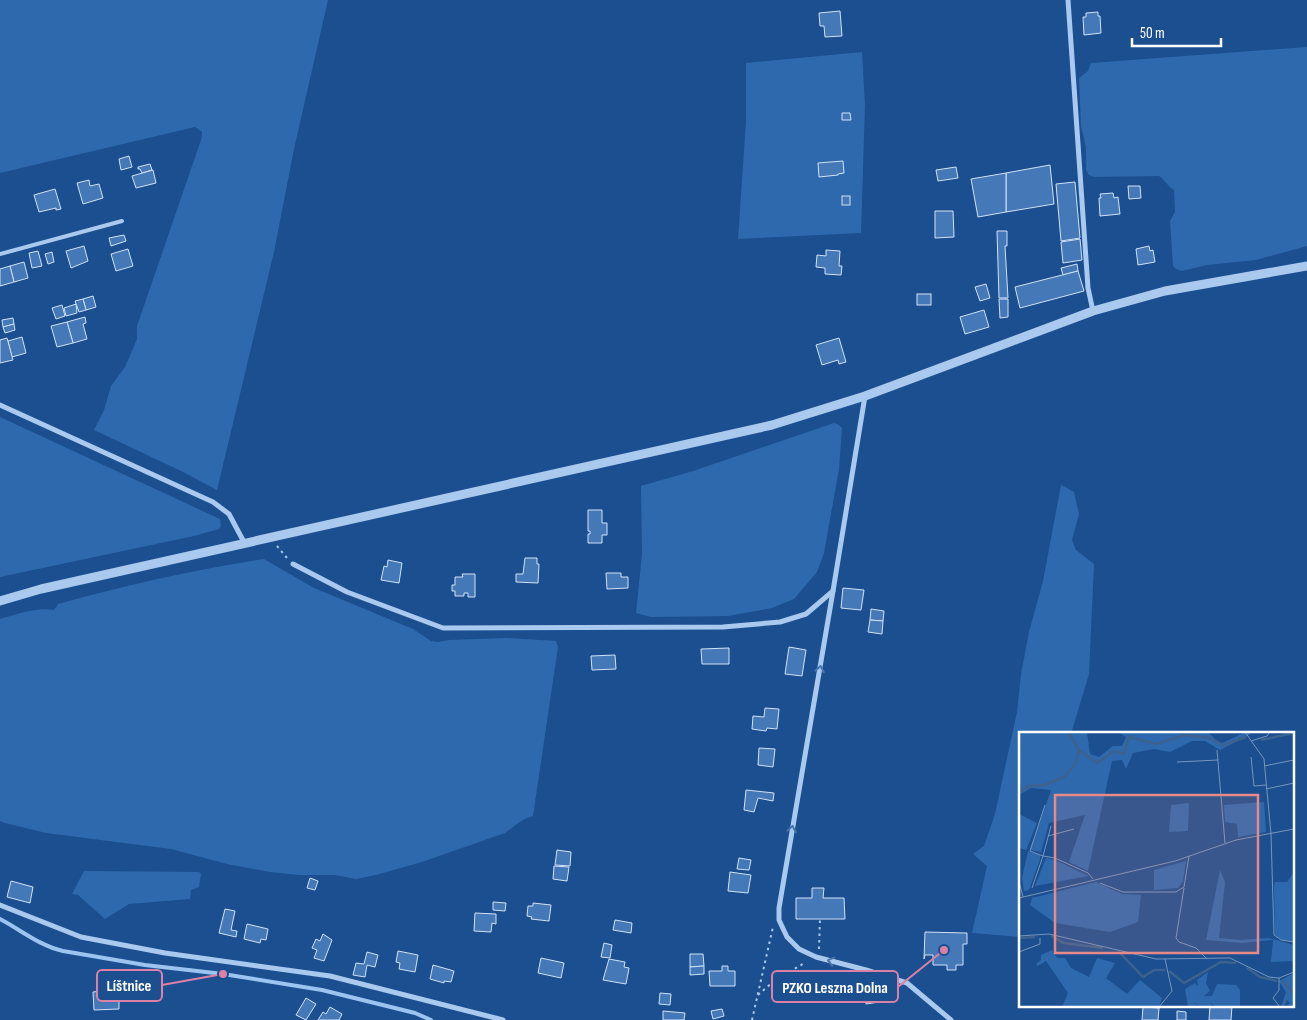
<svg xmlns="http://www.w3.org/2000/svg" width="1307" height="1020" viewBox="0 0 1307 1020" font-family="'Sofia Sans Condensed',sans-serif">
	<rect width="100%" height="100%" fill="#1b4f8f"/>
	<g fill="#2e69ad">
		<polygon points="0,0 328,0 294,149 274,252 217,490 181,471 94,430 104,410 111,386 125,367 137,339 137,326 202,137 202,132 195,127 0,173"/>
		<path d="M1307,47V246L1256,260L1207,265L1182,271L1176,269L1173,266L1170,221L1175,212L1174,190C1167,186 1165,180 1159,176L1094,177L1089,175L1086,170V148L1081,126L1079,78L1088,71L1091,63Z"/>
		<polygon points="862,52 865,105 861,233 738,239 746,121 746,63"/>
		<polygon points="0,417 220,519 221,526 219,529 194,536 0,577"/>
		<polygon points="834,423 839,425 842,428 839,469 824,553 817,572 794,599 772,608 728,616 651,617 636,613 642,554 641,486 693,471"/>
		<polygon points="1061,485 1074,492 1079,514 1072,540 1076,550 1094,564 1089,674 1071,734 1021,734 1021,937 972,933 987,866 973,854 984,846 995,814 1017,712 1021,674 1029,632 1043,581"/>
		<path d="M264,559L314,588L413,629L431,641L438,642L449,640L506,638L556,641L558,647L533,816C522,819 515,826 505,833L422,862L376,875L356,879L335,875H299L270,872L227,864L171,849L46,833L5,823L0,821V619C18,614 36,607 54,610L58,604C126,585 194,570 264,559Z"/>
		<polygon points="84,871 199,872 201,874 199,887 191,890 190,899 129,904 105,919 78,895 72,894"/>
	</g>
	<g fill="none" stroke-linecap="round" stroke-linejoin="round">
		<path stroke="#9cc4f0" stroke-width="4" d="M0,919C21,930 40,946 63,951L145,965L223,974L322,990L415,1013L431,1020"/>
	</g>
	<g fill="#4478b7" stroke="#cfe3fa">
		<polygon points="840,11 842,36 825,37 824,26 820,26 819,13"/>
		<polygon points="1098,12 1098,16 1100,16 1101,33 1084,35 1083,17 1086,17 1086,13"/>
		<polygon points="842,113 850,113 851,120 842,120"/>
		<polygon points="129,156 132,167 121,170 119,159"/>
		<polygon points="843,161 844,173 838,174 838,175 819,177 818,163"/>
		<polygon points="150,164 152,170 142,173 140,169 138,169 138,167"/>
		<polygon points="1050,165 1054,204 1006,212 1006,173"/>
		<polygon points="956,167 958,178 938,181 936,170"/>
		<polygon points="153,170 156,183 136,188 132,176"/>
		<polygon points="1006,173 1006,212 978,217 971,179"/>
		<polygon points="89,180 90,186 99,184 103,198 83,204 77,183"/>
		<polygon points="1075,182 1080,238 1061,241 1056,184"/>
		<polygon points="1128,186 1140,186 1141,198 1129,199"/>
		<polygon points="55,189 61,209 56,210 56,208 39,212 34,195"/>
		<polygon points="1113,193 1114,198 1118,197 1120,214 1100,216 1099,198 1101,198 1100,194"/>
		<rect x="842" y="196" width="8" height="9"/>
		<polygon points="935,211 953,211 954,237 935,238"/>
		<polygon points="997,231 1007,231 1007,246 1005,246 1008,298 999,298"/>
		<polygon points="124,235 126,241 111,246 109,238"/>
		<polygon points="1080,239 1082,260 1063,263 1061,242"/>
		<polygon points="84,246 88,261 71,268 66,251"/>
		<polygon points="1149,246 1150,251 1153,250 1155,262 1138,265 1136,249"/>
		<polygon points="128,249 133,266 116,271 111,254"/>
		<polygon points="826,250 840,251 839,266 842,266 841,275 825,274 825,268 816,267 817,255 826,256"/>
		<polygon points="38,251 42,266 32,268 29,253"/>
		<polygon points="52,252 54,262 48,264 45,254"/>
		<polygon points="24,262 28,278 14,282 10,266"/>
		<polygon points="1077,264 1078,271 1063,275 1061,268"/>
		<polygon points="10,266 14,282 0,286 0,269"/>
		<polygon points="1078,271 1084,291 1020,308 1015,287"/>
		<polygon points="986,284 990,298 980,301 975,287"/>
		<rect x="917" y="294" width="14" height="11"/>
		<polygon points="93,296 96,307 86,310 83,299"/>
		<polygon points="83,299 86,310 79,312 75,301"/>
		<polygon points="999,299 1008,299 1008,317 1000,318"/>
		<polygon points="76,304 77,313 66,316 64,308"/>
		<polygon points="62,305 65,316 56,319 52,308"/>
		<polygon points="984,310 989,327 965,334 960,317"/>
		<polygon points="85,317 86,323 83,324 87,339 73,343 67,322"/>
		<polygon points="13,318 14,324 3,327 2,320"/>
		<polygon points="67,322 73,343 57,347 51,326"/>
		<polygon points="14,324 15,330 5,333 3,327"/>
		<polygon points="22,337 26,353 12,357 8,341"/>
		<polygon points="7,338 13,360 0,363 0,340"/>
		<polygon points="839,338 846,362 839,364 838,360 822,365 816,345"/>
		<polygon points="588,510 602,510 602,523 607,523 607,535 602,535 602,543 588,543 588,534 590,534 590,531 588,531"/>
		<polygon points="525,558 537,558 537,564 539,564 538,583 516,582 516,574 523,574"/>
		<polygon points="388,560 402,563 399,583 381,580 384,566 387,567"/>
		<polygon points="606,573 621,573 621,577 628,577 628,588 607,589"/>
		<polygon points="462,574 475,574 475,597 468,597 468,593 464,593 464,596 455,596 455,591 452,591 452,585 455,585 455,577 463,577"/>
		<polygon points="843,588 864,590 861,610 841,608"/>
		<polygon points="871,609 884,611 883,621 870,620"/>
		<polygon points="870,620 883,621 882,634 868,632"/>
		<polygon points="789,647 806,650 802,676 785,674"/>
		<polygon points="729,648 729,664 702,664 701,649"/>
		<polygon points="615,655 616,669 592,670 591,656"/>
		<polygon points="765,708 779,709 777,729 767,728 766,731 752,729 753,716 764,717"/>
		<polygon points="759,748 775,749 773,767 758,765"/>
		<polygon points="746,790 774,793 773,801 758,798 754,812 744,810"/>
		<polygon points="557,850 571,852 570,866 555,865"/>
		<polygon points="739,858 751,860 749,870 737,869"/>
		<polygon points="554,866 569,867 567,881 553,879"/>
		<polygon points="730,872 751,875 748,893 728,891"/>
		<polygon points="310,878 318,881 315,890 307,888"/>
		<polygon points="11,881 33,887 30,903 7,897"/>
		<polygon points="812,888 824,888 823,898 844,898 845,919 796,919 796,898 812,898"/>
		<polygon points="493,902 506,903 505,911 493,910"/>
		<polygon points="533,903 551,905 549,921 531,919 532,917 527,916 528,906 533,906"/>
		<polygon points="225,909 235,911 231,930 237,931 236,937 219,933"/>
		<polygon points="475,913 496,914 496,924 492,923 491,932 474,931"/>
		<polygon points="615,920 632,923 631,933 613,930"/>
		<polygon points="247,924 268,929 266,940 261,939 260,943 244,939"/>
		<polygon points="925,932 967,933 967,944 963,944 963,965 956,965 956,970 947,970 947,965 933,965 933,955 925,955 924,959"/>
		<polygon points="323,934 332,940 324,961 314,958 317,950 312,948 316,939 320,941"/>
		<polygon points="604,943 612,945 610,958 601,957"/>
		<polygon points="398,951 418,955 415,972 399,969 400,963 396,962"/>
		<polygon points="367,952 378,955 375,967 367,965 365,977 353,975 356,963 364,964"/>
		<polygon points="690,954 703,954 704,966 690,967"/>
		<polygon points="541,958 564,963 561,978 538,973"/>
		<polygon points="609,959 625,962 624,967 629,968 626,984 603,980"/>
		<polygon points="433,965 454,971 451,982 444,981 444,983 430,979"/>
		<polygon points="704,966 704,974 690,975 690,967"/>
		<polygon points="722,966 728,966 728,971 735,971 735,986 710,986 709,971 722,971"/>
		<polygon points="119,973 119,1009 94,1010 93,992 101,991 101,974"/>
		<polygon points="868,981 873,981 873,984 884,983 886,1001 866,1004 865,985 868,985"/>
		<polygon points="660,993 671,994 670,1005 659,1004"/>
		<polygon points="306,998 316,1004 306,1020 296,1015"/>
		<polygon points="1210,1006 1232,1006 1231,1020 1209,1020"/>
		<polygon points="330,1007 342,1014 339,1020 318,1020 323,1012 326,1014"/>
		<polygon points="1143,1007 1159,1008 1158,1020 1142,1020"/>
		<polygon points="722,1009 724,1016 713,1019 711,1011"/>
		<polygon points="663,1011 685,1013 684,1020 663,1020"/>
		<polygon points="1177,1011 1186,1012 1186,1020 1177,1020"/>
	</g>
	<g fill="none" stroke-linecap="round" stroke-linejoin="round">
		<g stroke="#a9c9ee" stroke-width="2" stroke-dasharray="2.5 4" stroke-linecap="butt">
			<polyline points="277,546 287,558"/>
			<polyline points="819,949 820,919"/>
			<polyline points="758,995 774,981 806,962"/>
			<polyline points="752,1020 773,927"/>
		</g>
		<polyline stroke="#a9c9ee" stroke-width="4" points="0,254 122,221"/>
		<g stroke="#a9c9ee" stroke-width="5">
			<polyline points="1068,0 1088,288 1093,311"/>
			<polyline points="0,405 213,502 229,514 245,544"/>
			<polyline points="293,564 347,592 443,628 723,627 780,622 806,614 833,591 865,396"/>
			<polyline points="833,591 779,908 779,920 787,937 799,949 816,957 866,970 907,983 951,1020"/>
			<polyline points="0,905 81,937 165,953 330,976 503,1020"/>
		</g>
		<polyline stroke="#a9c9ee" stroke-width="9" points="0,601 41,589 772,425 865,396 1093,311 1165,291 1307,266"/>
	</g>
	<defs><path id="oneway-chevron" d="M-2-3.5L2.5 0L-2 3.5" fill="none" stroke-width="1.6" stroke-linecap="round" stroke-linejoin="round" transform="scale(1.25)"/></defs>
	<g stroke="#4674ac">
		<use href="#oneway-chevron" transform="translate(820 669) rotate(-80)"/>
		<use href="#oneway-chevron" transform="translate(792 829) rotate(-80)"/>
		<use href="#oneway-chevron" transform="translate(831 961) rotate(-165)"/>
	</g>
	<g transform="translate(1019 732)">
		<rect width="275" height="275" fill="#1b4f8f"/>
		<path d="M0,0H68L71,22L80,25L94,14H103L107,5L99,0H189L201,12L227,0L232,2L201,18L186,9H173L151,20L135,17L114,21L107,37L103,28L93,29L69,139L50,130L66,83L30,91L22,120L11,118L32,58L12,56L0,63ZM245,70L247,100L219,105L218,92L206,90L205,73ZM170,71L169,99L150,100L152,73ZM0,82L18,91L7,118L0,116ZM9,119L21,123V127L10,158L5,159L3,146ZM27,126L36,128L70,144L16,154ZM167,129L164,149L159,156L135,158V138ZM201,138L206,150L200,206L221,208L250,206L275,213V233L273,229L252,230L254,208L223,211L187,208ZM275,140V210L262,208L256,203L255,155L256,150H268ZM77,150L103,162L122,163L119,190L91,200L78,198L36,191L11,173L13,166ZM33,218L38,226H46L52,236L70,245L78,226L96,231L87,246L108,262L121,248L143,266L140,275H43L49,261L27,229L19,234L17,232L22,228V223ZM189,240L187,251L191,259L185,264H193L198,252L217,253L221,258V275H196L191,270L194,275H181L175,270L180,275H169L166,257L176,251L179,254L178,248ZM275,241V275H267L271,271L268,268L265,275H262L267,260L260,249Z" fill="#2e69ad"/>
		<path fill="none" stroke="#3c6290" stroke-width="2.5" d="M50,0L59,17M242,8L275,1M0,61L9,54L26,53L45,45L56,33L60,18L78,31L95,19L105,22L110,5L137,12L166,3L191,6L204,13L227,5M32,204L45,211L84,216M0,206L16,205M100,220L124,245L135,238H146M228,236L241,245L258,249M150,239L165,251L202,230L217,231M263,248L275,262"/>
		<path fill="none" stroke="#7695bc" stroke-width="1" d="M226,0L245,27L252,102L255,203L262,208L275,210M232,9L248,4L251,0M198,18L206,111M232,25L235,54L247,53M158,30L199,28M245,34L275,28M247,57L275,51M26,73L11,119L24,124L32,94M29,104L55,97M0,149L4,165M81,151L104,160H157L165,155L170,124M13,156L24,124L36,126L69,141L74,147M165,156L157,206L160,210L177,216L188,227M0,166L156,129L217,108L275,97M0,204L30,202L137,227L211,226L250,245L260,246L275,240M0,220L21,212V206M260,246V258L254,266L261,275M140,275L153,259L146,227"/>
		<path fill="#e88989" fill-opacity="0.15" stroke="#e88989" stroke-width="2.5" d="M36,63H239V221H36Z"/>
		<rect width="275" height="275" fill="none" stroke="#fff" stroke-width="2.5"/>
	</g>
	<path fill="none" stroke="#dd80a5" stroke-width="2" d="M223 974L162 985M944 950L898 987"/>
	<g fill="#dd80a5" stroke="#1b4f8f" stroke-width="2">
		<circle cx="223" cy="974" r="5"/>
		<circle cx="944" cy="950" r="5"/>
	</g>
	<g fill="#1b4f8f" stroke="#dd80a5" stroke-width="2">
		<rect x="97" y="970" width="65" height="31" rx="5"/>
		<rect x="772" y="971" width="126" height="31" rx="5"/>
	</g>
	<g font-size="16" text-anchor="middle" font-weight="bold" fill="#fff">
		<text x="129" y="991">Líštnice</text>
		<text x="835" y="993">PZKO Leszna Dolna</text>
	</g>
	<path d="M1132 38v8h89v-8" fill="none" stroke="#ffffff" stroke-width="2.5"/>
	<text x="1140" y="38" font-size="15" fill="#ffffff" stroke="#1b4f8f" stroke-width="4" paint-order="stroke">50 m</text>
</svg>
